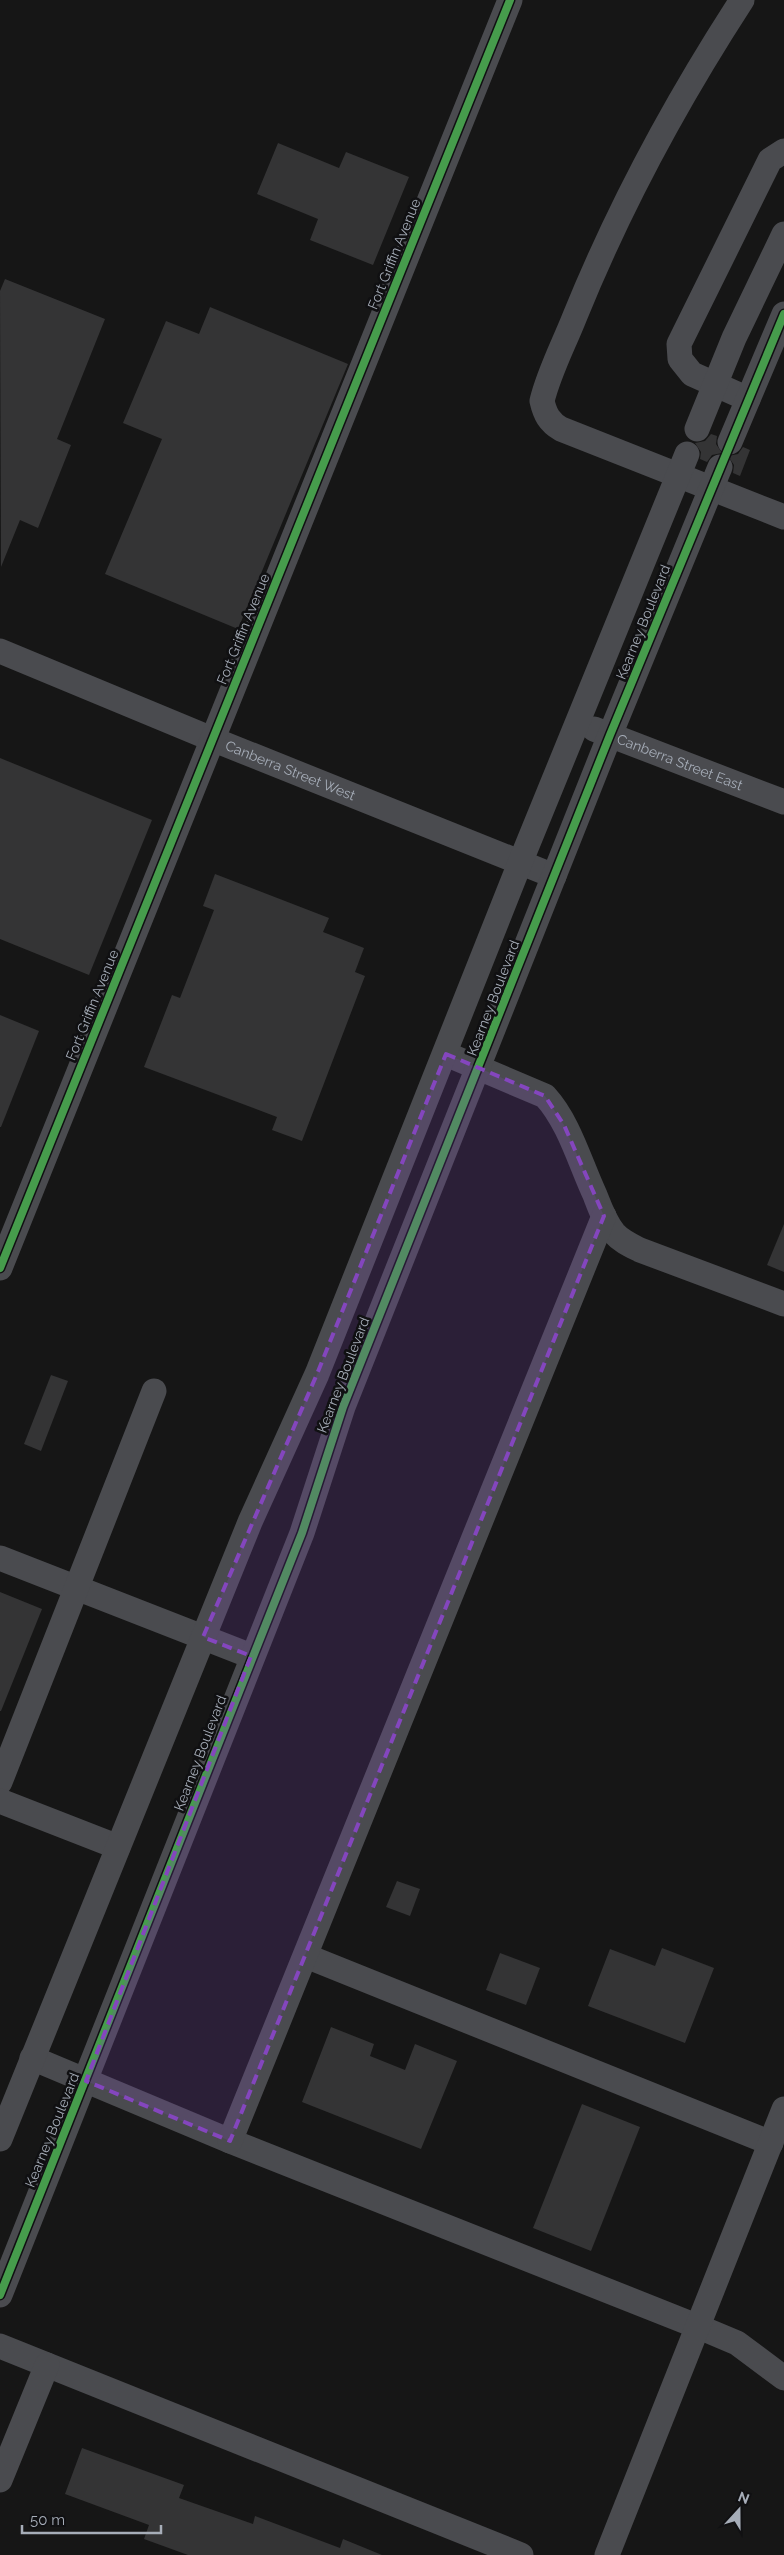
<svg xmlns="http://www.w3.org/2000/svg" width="784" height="2555" viewBox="0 0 784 2555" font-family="Raleway,sans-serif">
	<rect width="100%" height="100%" fill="#161616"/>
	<g fill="#343435">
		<polygon points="278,143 339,168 346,152 409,177 373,265 310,240 318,219 257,194"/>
		<polygon points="5,279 105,319 57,439 71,445 38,528 20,520 1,567 0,291"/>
		<polygon points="210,307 348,364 238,629 105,574 162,439 123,423 166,321 199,334"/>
		<polygon points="711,434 717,436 716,444 722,453 712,455 707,462 700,459 701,452 695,443 705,441"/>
		<polygon points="743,447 750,450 740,476 733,473 734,465 728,456 738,454"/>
		<polygon points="0,758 152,820 89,975 0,939"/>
		<polygon points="215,874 329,918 323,932 364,948 355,972 365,976 302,1141 272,1130 277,1117 144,1067 172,995 180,998 214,910 203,906"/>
		<polygon points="0,1015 39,1031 1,1127 0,1127"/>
		<polygon points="784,1224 784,1272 767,1265"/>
		<polygon points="51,1375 68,1381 41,1451 24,1444"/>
		<polygon points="0,1592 42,1609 1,1711 0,1711"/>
		<polygon points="397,1881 420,1889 410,1916 386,1907"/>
		<polygon points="662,1948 714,1968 685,2043 588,2006 610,1949 655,1966"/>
		<polygon points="500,1953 540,1968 526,2005 486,1990"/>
		<polygon points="331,2027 374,2044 370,2056 405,2070 415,2044 457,2061 421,2149 302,2102"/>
		<polygon points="582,2104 640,2127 591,2251 533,2228"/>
		<polygon points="82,2448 184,2485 179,2498 253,2524 255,2516 340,2548 343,2539 382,2555 188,2555 144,2539 149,2525 65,2494"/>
	</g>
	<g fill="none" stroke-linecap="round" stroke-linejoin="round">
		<g stroke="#4a4b4f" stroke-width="25">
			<path d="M742,0C677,100 620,205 575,316C564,344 549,372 542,401C545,414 549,422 561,429L784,517"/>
			<polyline points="748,399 692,374 680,359 679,344 770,160 784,151"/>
			<polyline points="697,429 734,338 784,234"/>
			<polyline points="730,442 784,314"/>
			<path id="s1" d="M0,651L212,739L554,876"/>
			<path id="s2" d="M594,729L784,802"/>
			<path d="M446,1054L545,1096C569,1122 580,1163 595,1195C600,1208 605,1222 614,1233C621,1241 630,1245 640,1250L784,1304"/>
			<polyline points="0,1268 510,0"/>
			<polyline points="0,1558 251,1656"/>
			<polyline points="0,1782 154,1391"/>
			<polyline points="0,1801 118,1847"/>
			<polyline points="306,1956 771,2143"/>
			<polyline points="32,2058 230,2141 699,2327 737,2343 784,2378"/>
			<polyline points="0,2139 250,1522 317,1374 520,863 687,454"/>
			<polyline points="230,2141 604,1216"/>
			<polyline points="0,2295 302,1533 343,1407 610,735 720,467"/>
			<polyline points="0,2346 521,2555"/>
			<polyline points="0,2480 47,2365"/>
			<polyline points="607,2555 784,2109"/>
		</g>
		<g stroke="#101012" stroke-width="11">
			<g id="cycleway">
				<polyline points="0,1268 510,0"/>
				<polyline points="0,2295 302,1533 343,1407 610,735 784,314"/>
			</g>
		</g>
		<use href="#cycleway" stroke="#469c4c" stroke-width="8"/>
	</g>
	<path fill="#8446be" fill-opacity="0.2" stroke="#8446be" stroke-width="4" stroke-dasharray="10 6" stroke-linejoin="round" d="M446,1054L545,1096L564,1125L604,1216L230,2141L86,2081L251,1656L203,1637L317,1374Z"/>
	<g text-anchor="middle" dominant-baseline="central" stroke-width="5" stroke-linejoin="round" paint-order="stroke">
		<g font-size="14" fill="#a6adb8" stroke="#101012">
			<text transform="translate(394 254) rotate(-68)">Fort Griffin Avenue</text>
			<text transform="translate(643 622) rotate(-68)">Kearney Boulevard</text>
			<text transform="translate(243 629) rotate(-68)">Fort Griffin Avenue</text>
			<text stroke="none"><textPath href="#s2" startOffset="92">Canberra Street East</textPath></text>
			<text stroke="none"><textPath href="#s1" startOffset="314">Canberra Street West</textPath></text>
			<text transform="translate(493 998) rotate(-69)">Kearney Boulevard</text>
			<text transform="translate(92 1005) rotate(-68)">Fort Griffin Avenue</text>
			<text transform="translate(343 1375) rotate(-69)">Kearney Boulevard</text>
			<text transform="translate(200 1753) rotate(-69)">Kearney Boulevard</text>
			<text transform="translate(52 2130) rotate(-68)">Kearney Boulevard</text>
		</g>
	</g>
	<g transform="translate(739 2510) rotate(21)" stroke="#101012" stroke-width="4" paint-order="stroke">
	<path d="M0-4L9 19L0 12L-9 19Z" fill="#a6adb8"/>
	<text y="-8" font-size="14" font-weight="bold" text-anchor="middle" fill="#a6adb8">N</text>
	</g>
	<path d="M22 2525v8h139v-8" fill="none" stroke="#a6adb8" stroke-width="2.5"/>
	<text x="30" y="2525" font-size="15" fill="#a6adb8" stroke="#101012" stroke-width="4" paint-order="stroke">50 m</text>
</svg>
